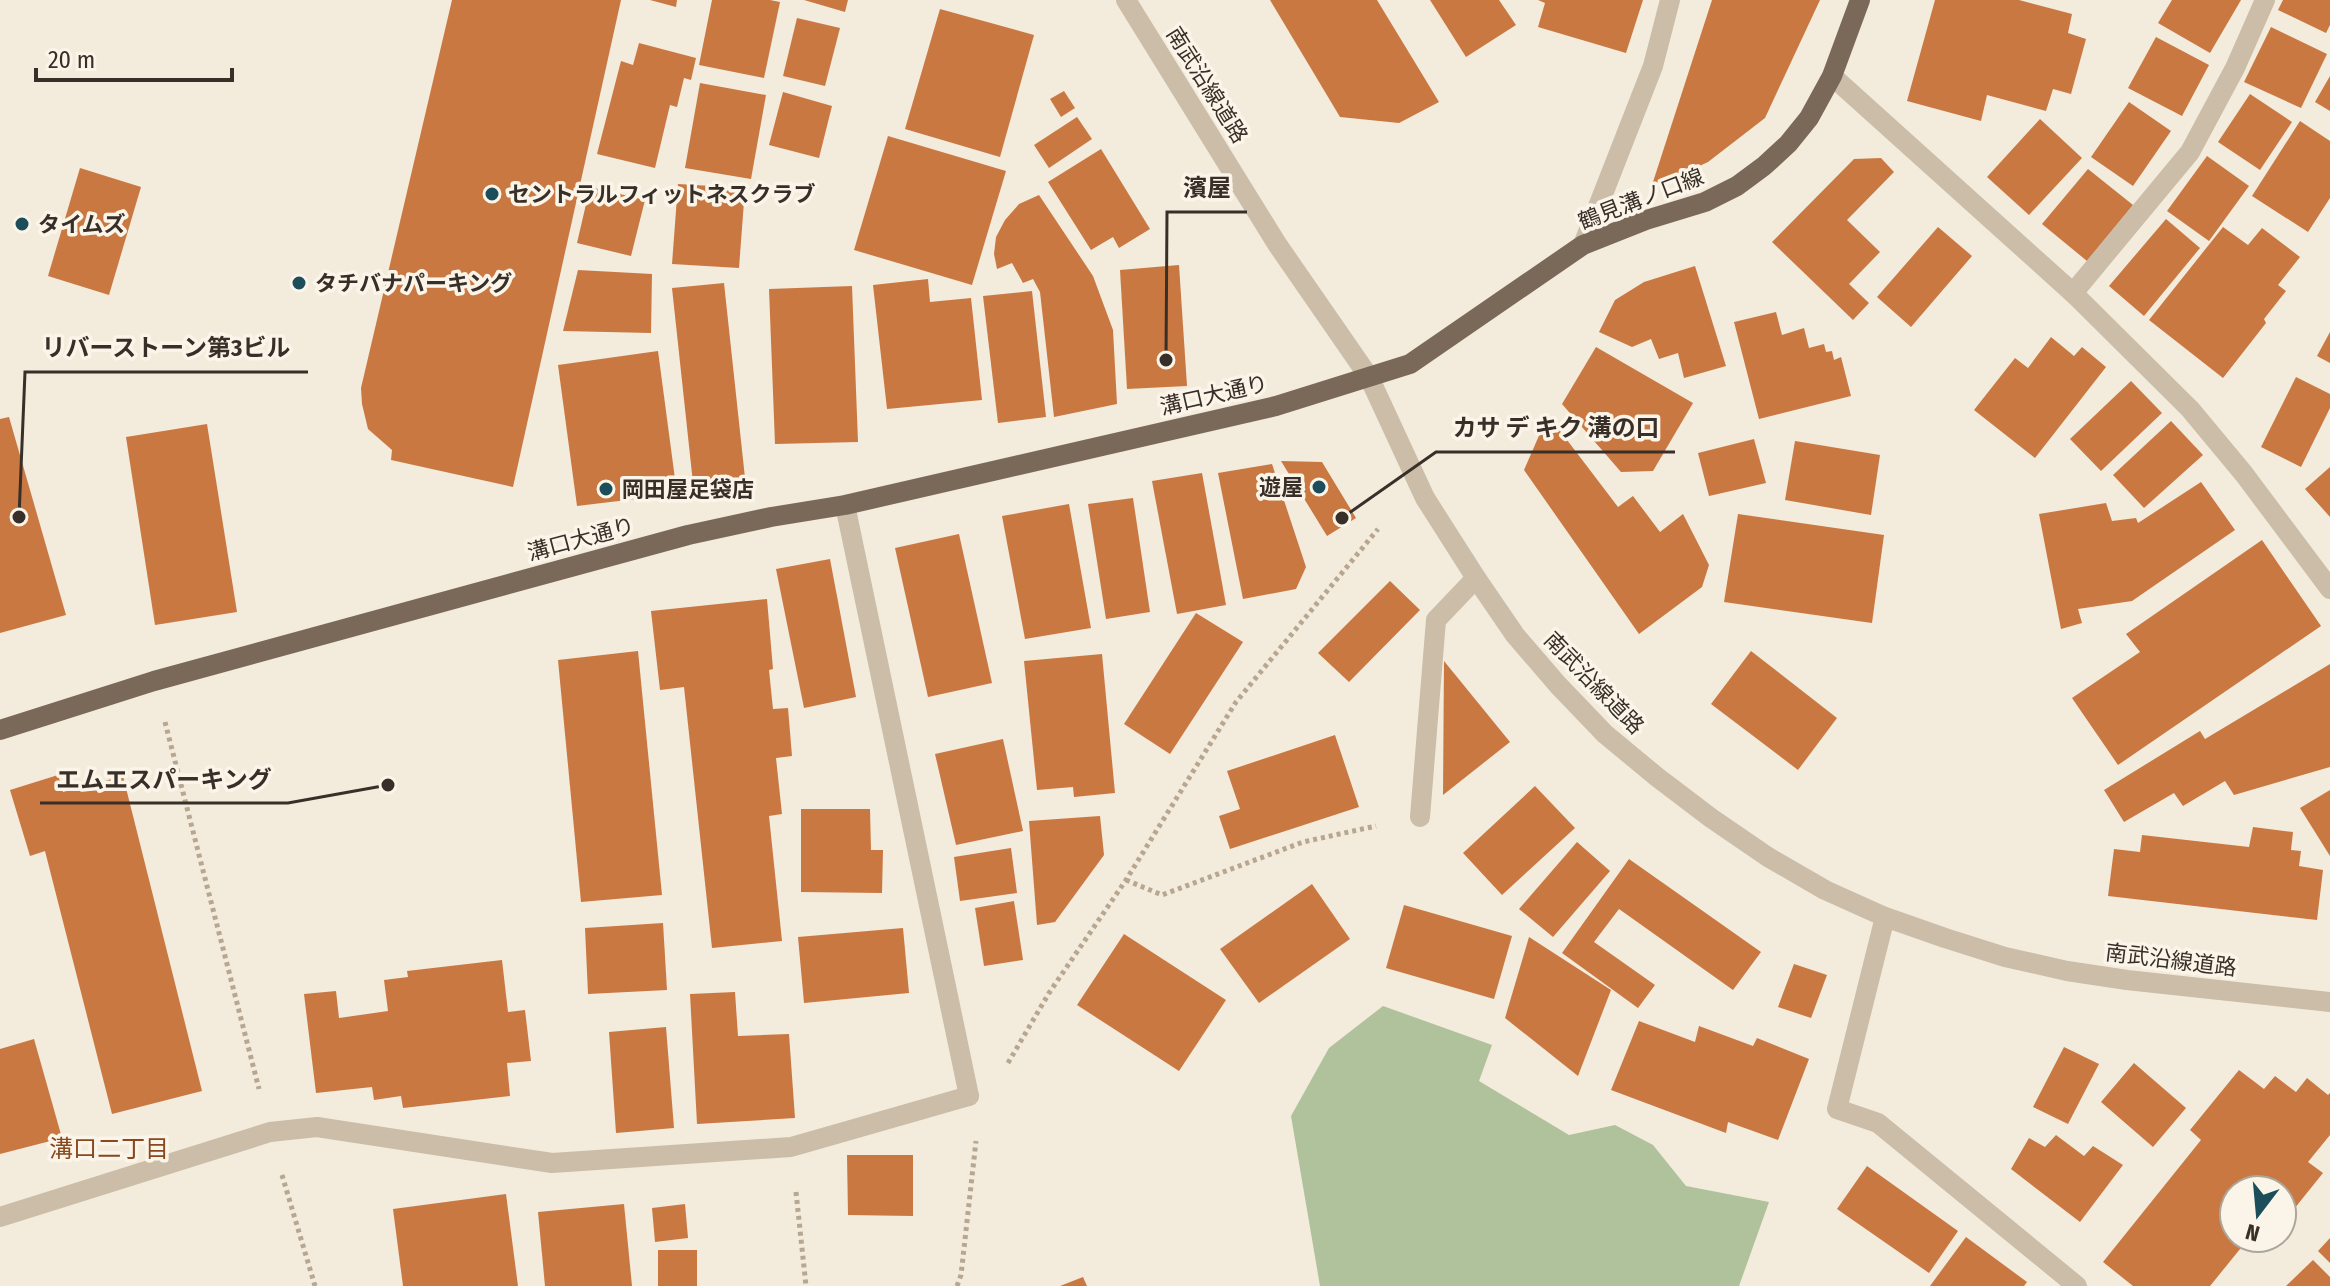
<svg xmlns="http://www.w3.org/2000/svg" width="2330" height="1286" viewBox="0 0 2330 1286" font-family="'Fira Sans Condensed','Noto Sans JP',sans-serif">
	<rect width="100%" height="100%" fill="#f3ebdc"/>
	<polygon fill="#afc29b" points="1383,1006 1492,1045 1479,1081 1569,1135 1615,1125 1653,1145 1686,1186 1769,1202 1739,1286 1320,1286 1291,1116 1329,1048"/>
	<g fill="#ca7842">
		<polygon points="452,0 621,0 513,487 391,460 392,450 368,429 362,404 361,388"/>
		<polygon points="650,0 677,0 676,7"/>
		<polygon points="712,0 770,0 780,2 764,78 699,65"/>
		<polygon points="804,0 848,0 845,12"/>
		<polygon points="1270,0 1377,0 1439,102 1399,123 1340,117"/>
		<polygon points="1430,0 1499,0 1516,25 1466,57"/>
		<polygon points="1538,0 1643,0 1626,53 1538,27 1545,3"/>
		<polygon points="1712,0 1820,0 1765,118 1708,162 1678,176 1652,185"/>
		<polygon points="1935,0 2019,0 2072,14 2068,33 2086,39 2071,94 2053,89 2046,111 1987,95 1981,121 1907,101"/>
		<polygon points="2172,0 2241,0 2210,53 2158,23"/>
		<polygon points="2283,0 2330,0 2330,25 2326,33 2278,10"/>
		<polygon points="940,9 1034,35 1000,157 905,129"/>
		<polygon points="797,18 840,28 825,86 783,76"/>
		<polygon points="2271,27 2327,54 2301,108 2244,82"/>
		<polygon points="2156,37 2209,65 2182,116 2128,88"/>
		<polygon points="639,43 696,58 691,80 684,78 677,107 670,105 655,168 597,154 621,61 633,65"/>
		<polygon points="2330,76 2330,111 2315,102"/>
		<polygon points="700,83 766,95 751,179 685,168"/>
		<polygon points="1064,91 1075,108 1061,117 1050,99"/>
		<polygon points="783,92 832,106 819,158 769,145"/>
		<polygon points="2250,94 2292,122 2260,170 2218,142"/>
		<polygon points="2129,102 2171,131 2133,186 2091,157"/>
		<polygon points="1077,117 1092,139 1049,168 1034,145"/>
		<polygon points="2040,119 2082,158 2029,215 1987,177"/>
		<polygon points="2300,121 2330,141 2330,198 2308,232 2252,196"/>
		<polygon points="888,136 1006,171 972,285 854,250"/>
		<polygon points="1101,149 1150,229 1119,248 1113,237 1091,250 1048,182"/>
		<polygon points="2207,156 2249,186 2209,241 2167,211"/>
		<polygon points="1881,158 1894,172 1847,220 1880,252 1849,284 1869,303 1853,320 1772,242 1854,159"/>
		<polygon points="80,168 141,187 109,295 48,276"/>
		<polygon points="2088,169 2133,205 2087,261 2042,224"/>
		<polygon points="678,184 745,188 739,268 672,264"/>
		<polygon points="590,187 645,200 631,256 577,243"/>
		<polygon points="1039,195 1093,276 1113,330 1117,404 1054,417 1040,292 1033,279 1023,283 1012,263 997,269 994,254 996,237 1005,220 1019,204"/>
		<polygon points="2166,219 2200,248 2144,316 2109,286"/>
		<polygon points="1938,227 1972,256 1911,327 1877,297"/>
		<polygon points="2223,227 2248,245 2262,228 2300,257 2278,285 2286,291 2264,319 2266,323 2223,378 2149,320"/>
		<polygon points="1179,265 1187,386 1127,389 1120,270"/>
		<polygon points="1695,266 1726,366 1684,378 1678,353 1659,359 1651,339 1632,347 1599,332 1615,300 1644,282"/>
		<polygon points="578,270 652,274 651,333 563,331"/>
		<polygon points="928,279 930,302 971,298 982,400 887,409 873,285"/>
		<polygon points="724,283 745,478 693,483 672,288"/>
		<polygon points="852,286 858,442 775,444 769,289"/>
		<polygon points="1032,291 1046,417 998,423 983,296"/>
		<polygon points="1776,312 1782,335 1804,328 1809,348 1824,344 1826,352 1832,351 1834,360 1841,357 1851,396 1759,419 1734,322"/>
		<polygon points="2330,332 2330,363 2317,356"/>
		<polygon points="2051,337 2074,356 2082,347 2106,367 2035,458 1974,410 2015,358 2028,368"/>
		<polygon points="1596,347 1693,403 1653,471 1621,472 1562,404"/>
		<polygon points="658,351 677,494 577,506 558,365"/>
		<polygon points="2296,377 2330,394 2330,408 2301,467 2261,447"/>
		<polygon points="2131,381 2162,413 2101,471 2070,439"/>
		<polygon points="1548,415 1618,507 1633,496 1660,532 1683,514 1709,565 1702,587 1639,634 1524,470"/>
		<polygon points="9,417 66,615 0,633 0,419"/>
		<polygon points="2171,421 2203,455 2144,508 2113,475"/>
		<polygon points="207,424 237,612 155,625 126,437"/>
		<polygon points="1754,439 1766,483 1709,496 1698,453"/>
		<polygon points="1795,441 1880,455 1871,515 1785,500"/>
		<polygon points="1281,461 1322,462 1356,518 1327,536"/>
		<polygon points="1272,464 1306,567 1296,589 1243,599 1218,473"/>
		<polygon points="2330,467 2330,517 2305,489"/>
		<polygon points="1202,473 1226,605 1177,614 1152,481"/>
		<polygon points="2201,482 2235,530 2132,601 2078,609 2082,623 2061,629 2039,514 2106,503 2112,521 2136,518 2138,523"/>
		<polygon points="1133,498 1150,612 1106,619 1088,504"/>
		<polygon points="1069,504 1091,628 1025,639 1002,516"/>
		<polygon points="1738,514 1884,535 1872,623 1724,602"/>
		<polygon points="959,534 992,683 928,697 895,548"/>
		<polygon points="2262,540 2321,626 2118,765 2072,698 2140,652 2126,634"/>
		<polygon points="830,559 856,697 804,708 776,569"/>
		<polygon points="1390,581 1420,610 1349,682 1318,653"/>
		<polygon points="767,599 773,669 769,670 773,709 788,708 792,756 776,758 782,814 769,816 782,941 712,948 684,687 660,690 651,611"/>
		<polygon points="1196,613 1243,642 1170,754 1124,724"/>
		<polygon points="638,651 662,895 581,902 558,660"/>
		<polygon points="1751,651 1837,718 1798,770 1711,704"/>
		<polygon points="1102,654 1115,793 1074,797 1073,787 1037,790 1024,661"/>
		<polygon points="1444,661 1510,742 1443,795"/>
		<polygon points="2330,664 2330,767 2234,795 2225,781 2183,806 2174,793 2124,822 2104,790 2200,731 2205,739"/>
		<polygon points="1335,735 1359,807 1230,849 1219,816 1240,809 1227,771"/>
		<polygon points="1003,739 1023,831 956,845 935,754"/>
		<polygon points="58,775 63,792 123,776 202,1091 112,1114 45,851 30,856 10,790"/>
		<polygon points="1535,786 1575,828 1502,895 1463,853"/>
		<polygon points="2330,790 2330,856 2300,808"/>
		<polygon points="801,809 870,809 871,850 883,850 882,893 801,892"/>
		<polygon points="1100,816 1104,855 1055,922 1037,925 1029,821"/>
		<polygon points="2253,827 2293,832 2291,850 2301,851 2299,866 2323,870 2317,920 2108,896 2114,849 2140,852 2142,835 2249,847"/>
		<polygon points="1577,842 1610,871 1553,937 1519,909"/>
		<polygon points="1011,848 1017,893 960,901 954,857"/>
		<polygon points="1629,859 1761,952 1733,990 1619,909 1594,942 1655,985 1638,1008 1562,953"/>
		<polygon points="1312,884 1350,939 1259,1003 1220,949"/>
		<polygon points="1014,901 1023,960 984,966 975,908"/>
		<polygon points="1404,905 1512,936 1494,999 1386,968"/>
		<polygon points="663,923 667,990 588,994 585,928"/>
		<polygon points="903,928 909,993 804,1003 798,937"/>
		<polygon points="1124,934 1226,1000 1179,1071 1077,1005"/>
		<polygon points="1529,937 1611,990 1578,1076 1505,1018"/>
		<polygon points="502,960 508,1012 525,1010 531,1061 507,1063 510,1096 403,1108 401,1096 374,1100 372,1087 316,1093 304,994 336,991 339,1018 388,1011 384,980 408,977 407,971"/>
		<polygon points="1794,964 1827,975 1811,1018 1778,1007"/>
		<polygon points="735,992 738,1036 789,1034 795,1118 697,1124 690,994"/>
		<polygon points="1639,1021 1695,1042 1699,1026 1753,1046 1757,1038 1809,1059 1778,1140 1728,1122 1726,1133 1611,1090"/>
		<polygon points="666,1027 674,1128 616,1133 609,1032"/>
		<polygon points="34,1039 62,1138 0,1154 0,1049"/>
		<polygon points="2064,1047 2099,1064 2068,1124 2033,1107"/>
		<polygon points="2134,1063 2186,1108 2153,1147 2101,1102"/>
		<polygon points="2239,1070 2264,1089 2275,1076 2296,1092 2307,1078 2328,1095 2330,1093 2330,1135 2308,1162 2323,1173 2290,1214 2282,1208 2282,1190 2234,1190 2234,1238 2249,1238 2210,1286 2133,1286 2103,1262 2201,1140 2190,1130"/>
		<polygon points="2056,1135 2084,1156 2093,1146 2123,1165 2080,1222 2011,1169 2029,1138 2045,1147"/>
		<polygon points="847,1155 913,1155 913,1216 848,1215"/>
		<polygon points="1867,1166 1958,1231 1929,1273 1837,1209"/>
		<polygon points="506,1194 518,1286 403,1286 393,1209"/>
		<polygon points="624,1204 632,1286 545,1286 538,1212"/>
		<polygon points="685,1204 688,1238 655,1242 652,1208"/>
		<polygon points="1966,1237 2027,1282 2024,1286 1930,1286"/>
		<polygon points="2330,1238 2330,1263 2318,1251"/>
		<rect x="658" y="1250" width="39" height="36"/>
		<polygon points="2313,1260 2330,1277 2330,1286 2286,1286"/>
		<polygon points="1083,1277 1087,1286 1060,1286"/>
	</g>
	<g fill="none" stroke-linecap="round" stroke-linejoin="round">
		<g stroke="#b7a791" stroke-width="5" stroke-dasharray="4 4" stroke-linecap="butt">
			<polyline points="165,722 259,1089"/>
			<polyline points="1126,880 1162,895 1303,842 1376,826"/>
			<polyline points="1008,1063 1049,993 1126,880 1236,702 1378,529"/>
			<polyline points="282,1175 315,1286"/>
			<polyline points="796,1192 806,1286"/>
			<polyline points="957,1286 961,1275 976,1141"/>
		</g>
		<g stroke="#cbbda7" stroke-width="20">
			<polyline points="2073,293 2190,152 2235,68 2265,0"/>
			<polyline points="1420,817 1436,620 1476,578"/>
			<polyline points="1885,917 1837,1109 1878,1123 2077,1286"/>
			<polyline points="0,1217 270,1132 317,1127 552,1163 791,1147 969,1096"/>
		</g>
		<g stroke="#cbbda7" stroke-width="20">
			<polyline points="1832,76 2073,293 2190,409 2244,474 2330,589"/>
			<polyline points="1583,245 1653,66 1670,0"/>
			<polyline points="845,505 969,1096"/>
		</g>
		<polyline stroke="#cbbda7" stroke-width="20" points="1126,0 1277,244 1369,377 1425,498 1476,578 1515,635 1558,685 1605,734 1657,777 1711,818 1768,857 1825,890 1885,917 1945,938 2005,957 2067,971 2127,980 2330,1002"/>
		<polyline stroke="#7a6958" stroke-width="20" points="0,730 154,681 688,535 771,517 845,505 1276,406 1410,364 1583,245 1646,220 1705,202 1737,186 1764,166 1788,144 1809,118 1832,76 1860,0"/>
	</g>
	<g fill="#1c4d5b" stroke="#faf5e8" stroke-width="3">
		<circle cx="492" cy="194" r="8"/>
		<circle cx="22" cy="224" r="8"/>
		<circle cx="299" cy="283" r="8"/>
		<circle cx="1319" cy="487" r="8"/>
		<circle cx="606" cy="489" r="8"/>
	</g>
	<g text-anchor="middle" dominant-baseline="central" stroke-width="7" stroke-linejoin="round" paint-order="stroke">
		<g font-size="22" fill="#382f28" stroke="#faf5e8">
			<text transform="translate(1207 85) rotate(58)">南武沿線道路</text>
			<text transform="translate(1641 199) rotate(-21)">鶴見溝ノ口線</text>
			<text transform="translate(1214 395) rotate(-13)">溝口大通り</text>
			<text transform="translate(581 539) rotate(-15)">溝口大通り</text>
			<text transform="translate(1594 683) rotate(46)">南武沿線道路</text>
			<text transform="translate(2171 960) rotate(7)">南武沿線道路</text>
		</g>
		<g font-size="22" font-weight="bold" fill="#382f28" stroke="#faf5e8" text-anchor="start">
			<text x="508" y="194">セントラルフィットネスクラブ</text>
			<text x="38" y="224">タイムズ</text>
			<text x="315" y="283">タチバナパーキング</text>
			<text x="1303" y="487" text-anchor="end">遊屋</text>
			<text x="622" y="489">岡田屋足袋店</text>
		</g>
		<g font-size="24" fill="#89481e" stroke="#faf5e8">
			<text x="109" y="1149">溝口二丁目</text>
		</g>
	</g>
	<path fill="none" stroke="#382f28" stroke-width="3" d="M1166 360L1167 212H1247M19 517L25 372H308M1342 518L1436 452H1675M388 785L288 803H40"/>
	<g fill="#382f28" stroke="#faf5e8" stroke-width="3">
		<circle cx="1166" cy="360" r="8"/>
		<circle cx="19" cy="517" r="8"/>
		<circle cx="1342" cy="518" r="8"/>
		<circle cx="388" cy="785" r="8"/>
	</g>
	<g font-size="24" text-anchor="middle" font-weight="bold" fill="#382f28" stroke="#faf5e8" stroke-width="7" stroke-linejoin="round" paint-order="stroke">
		<text x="1207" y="196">濱屋</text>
		<text x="166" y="356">リバーストーン第3ビル</text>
		<text x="1556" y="436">カサ デ キク 溝の口</text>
		<text x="164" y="788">エムエスパーキング</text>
	</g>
	<g transform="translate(2258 1214) rotate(196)"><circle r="38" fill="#faf5e8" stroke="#aca69b" stroke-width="2"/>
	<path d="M0-6L14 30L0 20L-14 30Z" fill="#1c4d5b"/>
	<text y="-12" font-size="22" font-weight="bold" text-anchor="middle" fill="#382f28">N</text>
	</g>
	<path d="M36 68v12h196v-12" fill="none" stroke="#382f28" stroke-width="4"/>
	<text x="48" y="68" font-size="24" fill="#382f28" stroke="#faf5e8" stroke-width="6" paint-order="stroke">20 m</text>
</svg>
